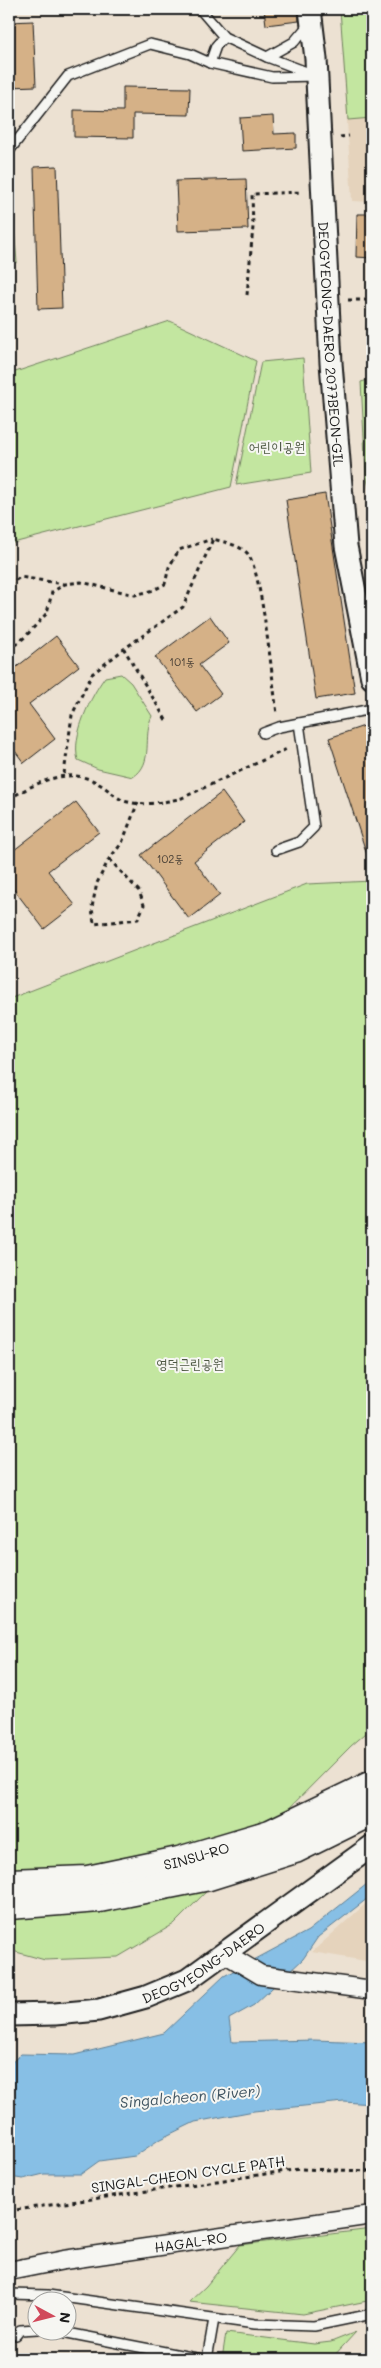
<svg xmlns="http://www.w3.org/2000/svg" width="381" height="2368" viewBox="0 0 381 2368" font-family="Mali,'Poor Story',sans-serif">
	<rect width="100%" height="100%" fill="#ece1d2"/>
	<filter id="ink" filterUnits="userSpaceOnUse"><feTurbulence type="fractalNoise" baseFrequency=".02" numOctaves="2"/><feDisplacementMap in="SourceGraphic" scale="10" xChannelSelector="R" yChannelSelector="G"/><feConvolveMatrix kernelMatrix="1 2 1 2 8 2 1 2 1" color-interpolation-filters="sRGB"/></filter>
	<g filter="url(#ink)">
		<g fill="#e5d3bc">
			<polygon points="340,9 372,9 372,202 352,201"/>
			<polygon points="372,1898 372,1962 312,1952"/>
		</g>
		<g fill="#c3e6a0" stroke="#70815e">
			<polygon points="340,9 372,9 372,118 348,120"/>
			<polygon points="9,206 12,206 17,262 9,263"/>
			<polygon points="170,321 256,361 231,487 9,544 9,374"/>
			<polygon points="303,358 311,473 236,485 261,362"/>
			<polygon points="372,379 372,500 366,475 361,382"/>
			<path d="M121,674L131,683L152,716C142,736 155,763 133,777L98,769L78,760C71,736 91,696 105,677Z"/>
			<polygon points="372,881 372,1728 351,1746 174,1924 118,1957 45,1960 9,1950 9,999 307,884"/>
			<polygon points="372,2229 372,2300 303,2314 189,2302 206,2286 240,2245"/>
			<polygon points="356,2332 331,2359 222,2359 226,2333 314,2344 331,2342"/>
		</g>
		<polygon fill="#87bfe5" stroke="#5c7e95" points="372,1880 372,1895 318,1937 303,1959 254,2005 229,2019 232,2042 314,2040 372,2042 372,2104 344,2102 254,2111 195,2122 160,2139 135,2156 99,2161 81,2174 44,2174 23,2179 9,2177 9,2065 21,2054 74,2055 164,2033 224,1976 308,1931"/>
		<g fill="#d5b187" stroke="#1c1c1c">
			<polygon points="264,9 298,9 299,21 266,25"/>
			<polygon points="33,21 36,86 10,87 9,22"/>
			<polygon points="123,87 190,88 189,115 133,114 133,138 74,137 74,110 123,111"/>
			<polygon points="273,116 274,134 296,133 296,148 242,151 240,118"/>
			<polygon points="57,166 62,308 38,309 34,167"/>
			<polygon points="246,179 248,229 178,231 176,181"/>
			<polygon points="357,214 372,214 372,258 356,257"/>
			<polygon points="325,494 355,693 316,699 286,500"/>
			<polygon points="210,616 229,643 199,665 221,694 197,712 155,657"/>
			<polygon points="56,636 79,666 29,704 55,739 24,763 9,743 9,673"/>
			<polygon points="364,726 372,752 372,860 369,861 329,738"/>
			<polygon points="222,792 244,822 194,861 220,895 189,919 141,855"/>
			<polygon points="76,802 99,832 48,871 75,905 44,929 9,883 9,854"/>
		</g>
		<g fill="none" stroke-linecap="round" stroke-linejoin="round">
			<g stroke="#1c1c1c" stroke-width="12">
				<g id="service">
					<polyline points="200,9 224,37 267,57 312,74"/>
					<polyline points="267,57 294,42 310,23"/>
					<polyline points="210,63 216,46 224,37"/>
					<polyline points="9,151 68,76 150,44 190,54 210,63 272,77 317,76"/>
					<polyline points="263,733 279,727 372,709"/>
					<polyline points="276,850 299,842 314,827 299,723"/>
					<polyline points="9,2294 48,2295 255,2324 314,2326 372,2314"/>
					<polyline points="52,2330 201,2359"/>
					<polyline points="16,2335 20,2330 38,2329"/>
					<polyline points="207,2359 214,2319"/>
				</g>
			</g>
			<g stroke="#1c1c1c" stroke-width="21">
				<g id="minor">
					<polyline points="224,1953 261,1975 372,1990"/>
					<path id="s1" d="M9,2271L64,2260L372,2215"/>
				</g>
			</g>
			<g stroke="#1c1c1c" stroke-width="25">
				<g id="tertiary">
					<path id="s2" d="M310,9L316,59L331,363L346,546L372,678"/>
					<path id="s3" d="M9,2015L55,2014L99,2010L146,1997L187,1980L372,1846"/>
				</g>
			</g>
			<g stroke="#1c1c1c" stroke-width="31">
				<g id="primary">
					<path id="s4" d="M9,1883L88,1880L179,1861L270,1834L372,1785"/>
					<polyline points="9,1905 99,1898 209,1876 295,1849 372,1811"/>
				</g>
			</g>
			<g stroke="#1c1c1c" stroke-width="3" stroke-dasharray="4 4" stroke-linecap="butt">
				<polyline points="340,137 349,136"/>
				<polyline points="247,295 253,227 252,194 302,192"/>
				<polyline points="348,300 372,300"/>
				<polyline points="9,585 20,577 64,584"/>
				<polyline points="9,650 25,637 47,613 52,592 65,584 81,582 135,595 154,590 165,584 169,567 179,550 212,539"/>
				<path d="M166,720L124,649L183,607L213,539C224,542 240,545 248,554C262,572 273,685 277,714"/>
				<polyline points="64,774 72,715 92,674 124,649"/>
				<path d="M9,799C35,783 70,765 99,784C109,789 117,800 128,802C145,806 166,802 182,798L289,748"/>
				<polyline points="109,859 139,891 144,905 138,919 94,924 92,907 97,883 109,859 122,843 138,802"/>
				<polyline points="9,2211 300,2169 372,2171"/>
			</g>
			<use href="#service" stroke="#f6f6f2" stroke-width="9"/>
			<use href="#minor" stroke="#f6f6f2" stroke-width="18"/>
			<use href="#tertiary" stroke="#f6f6f2" stroke-width="21"/>
			<use href="#primary" stroke="#f6f6f2" stroke-width="28"/>
		</g>
	</g>
	<g text-anchor="middle" dominant-baseline="central" stroke-width="4" stroke-linejoin="round" paint-order="stroke">
		<g font-size="11" fill="#4a4137">
			<text x="182" y="661">101동</text>
			<text x="170" y="858">102동</text>
		</g>
		<g font-size="14" fill="#1c1c1c" stroke="#f6f6f2">
			<text stroke="none"><textPath href="#s2" startOffset="336">DEOGYEONG-DAERO 2077BEON-GIL</textPath></text>
			<text stroke="none"><textPath href="#s4" startOffset="190">SINSU-RO</textPath></text>
			<text stroke="none"><textPath href="#s3" startOffset="206">DEOGYEONG-DAERO</textPath></text>
			<text transform="translate(188 2174) rotate(-8)">SINGAL-CHEON CYCLE PATH</text>
			<text stroke="none"><textPath href="#s1" startOffset="184">HAGAL-RO</textPath></text>
		</g>
		<g font-size="14" fill="#4e5944" stroke="#f6f6f2">
			<text x="277" y="446">어린이공원</text>
			<text x="190" y="1363">영덕근린공원</text>
		</g>
		<g font-size="15" font-style="italic" fill="#415562" stroke="#f6f6f2">
			<text transform="translate(190 2096) rotate(-5)">Singalcheon (River)</text>
		</g>
	</g>
	<rect width="381" height="2368" fill="none" stroke="#f6f6f2" stroke-width="30"/>
	<rect x="15" y="15" width="351" height="2338" fill="none" stroke="#1c1c1c" stroke-width="2" filter="url(#ink)"/>
	<g transform="translate(52 2316) rotate(97)"><circle r="24" fill="#f6f6f2" stroke="#9f9f9c"/>
	<path d="M0-4L9 19L0 12L-9 19Z" fill="#d1495b"/>
	<text y="-8" font-size="14" font-weight="bold" text-anchor="middle" fill="#1c1c1c">N</text>
	</g>
</svg>
